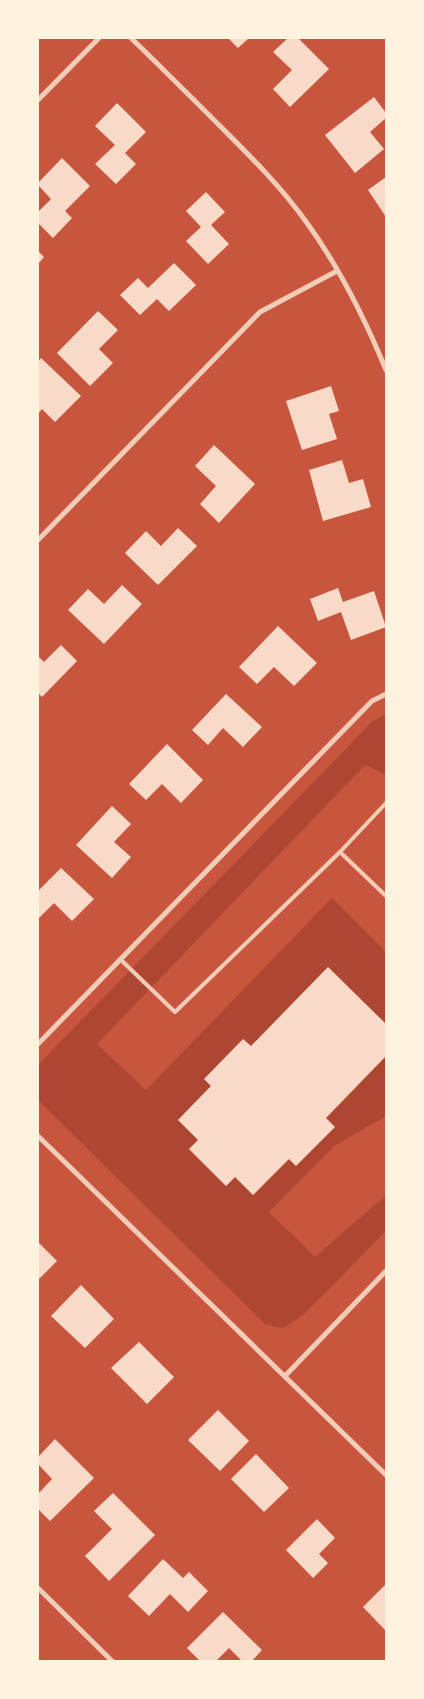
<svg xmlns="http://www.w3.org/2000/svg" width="424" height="1699" viewBox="0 0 424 1699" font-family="'Work Sans',sans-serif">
	<rect width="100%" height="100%" fill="#c8553d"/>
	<polygon fill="#ae4732" points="386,714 386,775 365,765 97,1044 146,1090 332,898 386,952 386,1024 328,967 251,1046 243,1039 211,1086 178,1120 198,1140 189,1150 226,1186 235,1177 254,1195 289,1159 296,1166 335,1127 326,1118 386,1056 386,1116 334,1146 269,1212 315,1257 386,1195 386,1231 302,1316 283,1328 265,1324 38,1100 38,1065 372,722"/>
	<g fill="#f7dbc8">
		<polygon points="228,38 249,38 238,48"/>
		<polygon points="288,38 298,38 329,69 290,107 273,89 292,70 273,52"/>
		<polygon points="374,97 386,113 386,118 370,132 384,149 355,173 325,135"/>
		<polygon points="117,103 146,132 125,153 136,164 116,184 95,164 115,145 95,126"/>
		<polygon points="62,158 90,186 65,211 72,218 53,238 38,223 38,212 51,199 38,185 38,183"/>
		<polygon points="386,177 386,217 368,190"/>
		<polygon points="206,192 225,212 211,225 229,244 208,264 186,241 201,227 186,211"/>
		<polygon points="38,251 44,257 38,264"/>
		<polygon points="174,263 196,285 169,311 157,299 140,315 120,295 138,278 148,288"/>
		<polygon points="98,311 118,330 99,349 113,363 90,386 57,353"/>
		<polygon points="41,358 81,396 55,422 42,409 38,414 38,362"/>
		<polygon points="331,386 339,411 329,414 337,439 302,450 286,401"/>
		<polygon points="214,445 255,484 219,523 200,504 216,486 195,466"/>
		<polygon points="342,460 349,483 363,479 371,507 323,521 309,470"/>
		<polygon points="178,528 197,546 158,585 125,553 146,531 161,546"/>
		<polygon points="122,585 142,604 104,644 68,610 88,589 104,604"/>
		<polygon points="338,588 343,602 374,591 386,627 351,640 341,612 318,621 310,599"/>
		<polygon points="278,626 317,663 294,686 274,667 257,684 239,667"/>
		<polygon points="61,645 77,661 42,697 38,693 38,656 44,662"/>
		<polygon points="226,694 262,727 243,747 223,728 208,745 192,730"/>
		<polygon points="167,744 203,780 181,803 162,784 146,800 129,784"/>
		<polygon points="112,806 131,824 114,842 131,857 112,878 76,845"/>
		<polygon points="61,868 94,899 72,921 54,903 38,919 38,891"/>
		<polygon points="328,967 386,1024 386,1056 326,1118 335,1127 296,1166 289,1159 253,1195 235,1177 226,1186 189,1149 198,1140 178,1120 211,1086 204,1079 243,1039 251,1046"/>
		<polygon points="38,1242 57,1261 38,1280"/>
		<polygon points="81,1285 114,1319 85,1348 51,1316"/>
		<polygon points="139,1342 174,1377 147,1404 111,1368"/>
		<polygon points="218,1410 249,1441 220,1471 188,1440"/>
		<polygon points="55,1439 94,1478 50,1521 38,1509 38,1494 52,1479 38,1464 38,1457"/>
		<polygon points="256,1454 289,1488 264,1512 231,1479"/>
		<polygon points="113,1493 155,1535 109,1581 85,1556 112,1529 94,1511"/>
		<polygon points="317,1519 335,1538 319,1554 328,1563 313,1578 286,1550"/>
		<polygon points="163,1559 183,1578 189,1572 208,1591 188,1612 170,1594 149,1616 128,1596"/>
		<polygon points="386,1584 386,1631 363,1607"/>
		<polygon points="223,1612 262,1650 251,1662 243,1662 229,1648 215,1662 201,1662 187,1648"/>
	</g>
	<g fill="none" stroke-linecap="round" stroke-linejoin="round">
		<g stroke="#f1ccb7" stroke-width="4">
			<polyline points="340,852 386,896"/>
			<polyline points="120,959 175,1012 340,852 386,803"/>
		</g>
		<g stroke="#f1ccb7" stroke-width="5">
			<path d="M131,38C159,65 187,93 215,121C247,153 280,185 307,223C339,267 365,319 386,370"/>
			<polyline points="38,100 99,38"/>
			<polyline points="38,540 260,312 337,271"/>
			<polyline points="38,1044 372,701 386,694"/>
			<polyline points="38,1136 386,1475"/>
			<polyline points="285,1376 386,1271"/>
			<polyline points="38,1588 113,1662"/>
		</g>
	</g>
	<rect width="424" height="1699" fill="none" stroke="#fff3e0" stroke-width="78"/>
</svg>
